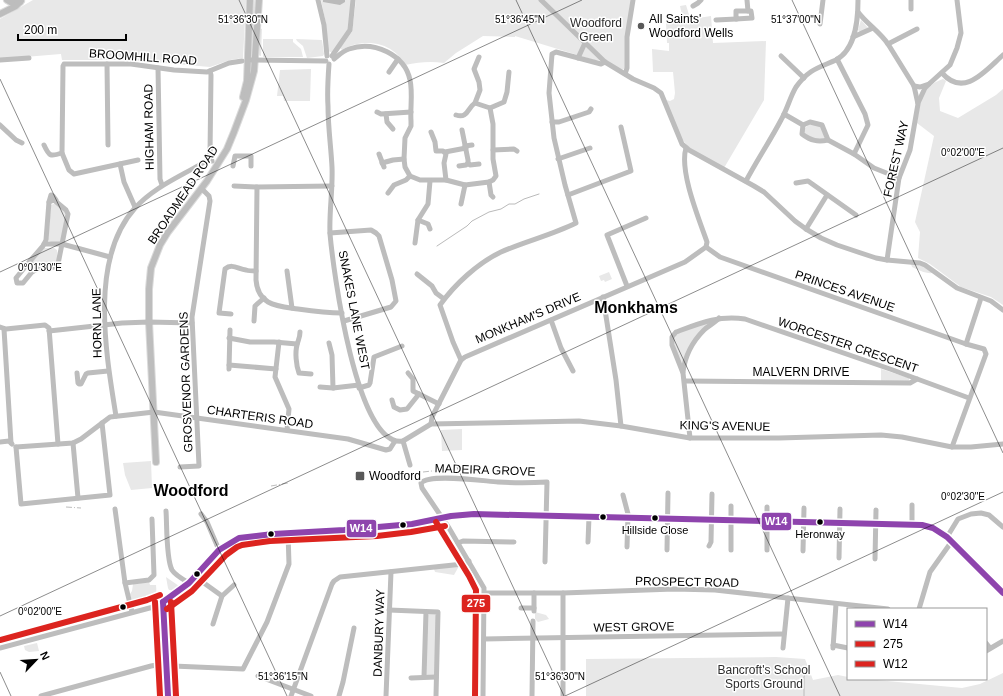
<svg xmlns="http://www.w3.org/2000/svg" width="1003" height="696" viewBox="0 0 1003 696" font-family="Arial,sans-serif">
	<rect width="100%" height="100%" fill="#fff"/>
	<g fill="#e8e8e8">
		<polygon points="33,0 246,0 243,58 230,60 210,67 131,60 62,60 61,54 0,59 0,19"/>
		<polygon points="251,0 256,0 254,45 250,45"/>
		<polygon points="321,0 352,0 350,26 333,53 328,51 326,24"/>
		<path d="M356,0H631L625,68L622,70L606,61L594,60L515,36V37L483,36L456,53L444,63C431,61 419,62 405,65C402,60 398,54 393,51C379,40 356,41 342,50L340,48L352,32Z"/>
		<polygon points="686,5 690,18 683,20 680,6"/>
		<path d="M711,16L713,43L766,41L764,100L724,168C712,161 697,155 687,145C677,135 671,113 666,100L670,101L674,99L675,93L673,72H653L652,49L669,51V43H667L666,23Z"/>
		<polygon points="861,20 868,28 860,32 858,30"/>
		<polygon points="260,28 262,29 261,56 258,55"/>
		<polygon points="263,39 293,39 293,42 301,49 303,57 263,57"/>
		<polygon points="296,39 322,40 324,54 323,56 307,58 303,46 297,41"/>
		<polygon points="311,69 310,101 284,101 283,96 277,96 280,70"/>
		<path d="M943,79L946,81L939,98L940,111L958,118L996,95L1003,89V305L991,297L961,287L930,264L918,258L920,232L915,222L934,136L917,123C920,102 922,86 943,79Z"/>
		<path d="M813,124L821,127L825,139C820,139 813,139 808,137C800,132 805,125 813,124Z"/>
		<polygon points="56,203 65,212 66,215 61,242 51,242 48,240 51,205"/>
		<polygon points="44,248 54,248 57,250 58,260 53,266 40,268 33,265 33,261"/>
		<path d="M911,264L923,266L933,273C926,274 918,270 912,267Z"/>
		<polygon points="609,272 612,279 605,282 604,280 601,281 599,276"/>
		<path d="M714,320L700,332L683,367C679,357 669,342 678,333Z"/>
		<polygon points="881,369 909,378 909,381 881,381"/>
		<polygon points="462,429 462,450 442,451 441,430"/>
		<polygon points="151,461 152,488 131,490 125,475 123,463"/>
		<polygon points="459,566 454,575 435,572 434,569"/>
		<polygon points="166,577 179,586 173,590 169,590 168,588"/>
		<path d="M149,582L150,585H156C158,603 151,602 136,607L133,605L130,594L132,591L133,584Z"/>
		<polygon points="535,612 546,615 549,619 538,622 535,619"/>
		<polygon points="429,614 435,614 437,618 435,677 426,676 427,616"/>
		<polygon points="37,643 39,651 29,652 25,650 24,646"/>
		<polygon points="776,657 805,659 813,680 838,675 848,677 848,679 866,679 962,688 980,684 1003,673 1003,696 586,696 586,659"/>
	</g>
	<polygon fill="#bababa" points="323,0 345,0 345,2 340,5 323,2"/>
	<g fill="none" stroke-linecap="round" stroke-linejoin="round">
		<g stroke="#bababa" stroke-width="1">
			<polyline points="437,246 467,226 472,221 489,212 501,209 509,204 515,204 524,199 539,194"/>
			<polyline points="804,696 804,677 805,674"/>
		</g>
		<g stroke="#dbdbdb" stroke-width="8">
			<g id="major">
				<polyline points="7,0 12,3 20,2"/>
				<polyline points="0,14 16,6 21,1"/>
				<polyline points="243,97 247,81 250,0"/>
				<polyline points="156,462 149,322 149,289 151,268 160,245 168,232 207,181 227,149 234,132 246,100 254,71 259,0"/>
				<polyline points="163,602 168,696"/>
			</g>
		</g>
		<g stroke="#bdbdbd" stroke-width="5">
			<polyline points="318,0 324,25 327,56"/>
			<polyline points="541,0 605,62 633,79 654,88 661,93 682,144 689,150 754,186 764,192 795,221 806,229 821,238 837,245 876,258 887,260 920,263 925,265 957,288 991,301 1003,310"/>
			<polyline points="747,0 748,11"/>
			<polyline points="911,0 911,9"/>
			<polyline points="693,6 698,3 701,0"/>
			<polygon points="736,11 751,11 752,18 736,19"/>
			<path d="M858,12C867,24 880,32 888,44L914,86L918,104L910,150L899,178L887,260"/>
			<polyline points="716,20 736,19"/>
			<polyline points="820,24 823,0"/>
			<polyline points="853,37 873,28"/>
			<polyline points="888,44 917,29"/>
			<polyline points="332,56 350,30 353,0"/>
			<polyline points="781,56 804,78"/>
			<polyline points="578,58 585,43"/>
			<path d="M334,59C339,55 343,51 349,49C374,40 405,55 410,80C413,93 410,108 411,121V126L405,138L404,159L405,167L410,176L420,180H446L465,185L489,182L493,180L496,176L493,159V124L490,108L475,103C467,108 468,119 456,115"/>
			<polyline points="837,59 865,114 868,125 854,154"/>
			<polyline points="0,60 29,58"/>
			<polyline points="251,60 326,61"/>
			<polyline points="107,64 108,145"/>
			<path d="M329,64C328,78 327,92 328,106C328,127 331,147 332,167C333,189 329,211 330,234C333,267 356,449 403,441L431,424L579,421L621,426L690,438H779L881,435L902,437L952,447H971L1003,444"/>
			<polyline points="158,68 160,179 162,185"/>
			<polyline points="210,71 211,75 210,154 212,161"/>
			<polyline points="389,72 398,59"/>
			<path d="M942,73C964,98 985,71 1003,55"/>
			<polyline points="625,74 627,68 627,37 633,0"/>
			<polyline points="929,84 950,65 957,48 961,33 957,0"/>
			<polyline points="914,86 920,87 929,84 925,88 918,103"/>
			<polyline points="475,103 480,90 479,82 474,69 479,57"/>
			<polyline points="490,108 504,102 507,92 509,72"/>
			<polyline points="377,112 381,114 411,112"/>
			<polyline points="386,114 387,122 393,129"/>
			<polyline points="784,114 803,125 810,122 822,125 828,140 854,154 874,168 899,178"/>
			<polyline points="552,122 559,122 589,112 591,109"/>
			<polyline points="0,125 16,140 22,143"/>
			<path d="M803,125L802,134C811,141 818,142 828,140"/>
			<polyline points="431,132 435,142 436,151 443,151 446,154 444,163 446,180"/>
			<path d="M44,145C49,156 50,157 62,153"/>
			<polyline points="465,146 472,145"/>
			<polyline points="493,150 514,149 517,151"/>
			<polyline points="445,152 466,148"/>
			<polyline points="379,154 384,167"/>
			<polyline points="558,159 590,148"/>
			<polyline points="138,160 74,174 69,170 62,153 63,66 64,64 131,64 174,70 207,72 229,63 242,61"/>
			<polyline points="382,163 393,160 404,159"/>
			<polyline points="468,163 470,165 479,164"/>
			<polyline points="120,164 124,182 135,207"/>
			<polyline points="233,166 235,156 251,156 251,166"/>
			<polyline points="459,166 466,165 468,163 468,160 462,130"/>
			<path d="M746,181C757,160 770,141 781,120C787,110 790,97 796,87C809,69 818,68 836,60C856,49 858,20 858,0"/>
			<polyline points="489,182 491,195 493,197"/>
			<polyline points="796,183 808,181 856,215"/>
			<polyline points="234,186 257,187 332,186"/>
			<path d="M257,187L256,280C258,306 278,306 298,309C312,311 327,313 342,313"/>
			<polyline points="388,193 394,185 406,180 410,176"/>
			<polyline points="568,195 631,171 621,127"/>
			<polygon points="54,200 66,210 68,214 58,264 55,267 37,269 32,266 30,261 43,246 46,240 49,202"/>
			<polyline points="49,202 51,195 53,196 56,200"/>
			<polyline points="461,204 465,185"/>
			<polyline points="418,220 428,224 430,229"/>
			<polyline points="806,229 827,195"/>
			<polyline points="330,233 371,230 376,233 379,236 392,280 396,301 391,307 344,321"/>
			<polyline points="415,243 418,220 428,204 430,181"/>
			<polyline points="44,244 62,244 110,257"/>
			<polyline points="706,247 720,257 966,344 984,349 986,354 952,447"/>
			<polyline points="30,261 16,278 17,283 23,283 32,272 37,269"/>
			<polyline points="287,271 292,308"/>
			<polyline points="417,274 432,286 436,293 444,299"/>
			<polyline points="627,286 607,235 646,218"/>
			<polyline points="603,297 616,380 621,426"/>
			<path d="M231,314L219,313L225,269C232,263 238,269 246,270C249,271 253,271 256,271"/>
			<polyline points="551,320 561,348 573,371"/>
			<polyline points="254,321 255,306 264,298"/>
			<polyline points="0,327 6,329 45,325 49,328 58,444"/>
			<polyline points="4,329 11,443"/>
			<polyline points="49,331 122,323 149,322 192,323"/>
			<path d="M300,332C300,338 298,340 297,345C295,352 296,365 299,373L311,374"/>
			<polyline points="229,338 250,342 274,342 297,344"/>
			<polyline points="279,342 275,377 289,409 287,430"/>
			<polyline points="329,343 332,355 333,388"/>
			<polyline points="966,344 981,298"/>
			<path d="M461,360L465,357L685,262L706,247L707,242C699,219 679,171 686,148"/>
			<polyline points="229,365 276,369"/>
			<polyline points="229,369 230,330"/>
			<path d="M683,372C685,356 692,342 704,330C708,326 715,323 719,318"/>
			<polyline points="77,373 78,383 79,384 81,384 86,374 88,373 108,371"/>
			<polyline points="408,373 413,379 413,391 439,404"/>
			<polyline points="685,381 910,383 917,379"/>
			<polyline points="320,387 333,388 359,385"/>
			<polyline points="359,388 369,385 370,383 374,357 402,346"/>
			<polyline points="392,400 394,407 400,410 407,409 419,394"/>
			<path d="M116,416C106,354 89,259 135,208C155,186 182,176 206,161L211,159"/>
			<path d="M431,424L432,417L461,360L453,342L440,305C455,284 478,263 501,252C526,241 552,235 576,223L565,185L554,138L549,93L552,54L556,52L601,64L605,62"/>
			<path d="M690,438L683,373L672,345V337L676,332C700,323 719,315 745,319L890,369L969,398"/>
			<polyline points="403,441 410,465"/>
			<polyline points="0,442 9,441 12,444"/>
			<polyline points="73,443 78,498"/>
			<polyline points="16,447 73,443 81,439 110,417 154,412 348,439 386,450 390,449 395,441"/>
			<polyline points="16,447 21,504 110,495 102,423"/>
			<polyline points="180,467 199,466 192,317 210,201 209,196 202,189"/>
			<polyline points="623,495 628,514 627,547"/>
			<polyline points="115,509 125,583 132,612"/>
			<path d="M166,511C167,524 166,559 172,570C175,575 184,580 189,583"/>
			<polyline points="201,514 207,522 219,550"/>
			<polyline points="912,525 912,505"/>
			<polyline points="947,537 958,519 971,514 981,513 989,515 1003,527"/>
			<polyline points="588,542 589,517"/>
			<polyline points="458,543 463,541 514,542"/>
			<polyline points="709,546 711,542 712,494"/>
			<polyline points="667,550 668,493"/>
			<polyline points="731,550 731,506"/>
			<polyline points="767,550 767,507"/>
			<polyline points="803,551 804,508"/>
			<polyline points="839,558 840,509"/>
			<polyline points="875,559 876,510"/>
			<polyline points="197,578 222,596"/>
			<polyline points="199,579 173,604 171,609 173,666 243,669 267,622 289,564 288,533"/>
			<polyline points="125,583 149,580 154,575 152,519"/>
			<polyline points="485,593 563,593 674,589 715,590 888,609"/>
			<polyline points="534,593 534,611"/>
			<polyline points="521,608 534,608"/>
			<polyline points="919,609 930,572 952,541"/>
			<polyline points="389,610 438,612 436,696"/>
			<polyline points="213,624 222,596 234,585"/>
			<polyline points="484,639 784,634"/>
			<polyline points="986,643 990,648"/>
			<polyline points="833,645 848,648"/>
			<polyline points="0,648 157,606 172,596 189,583 219,550 234,540 239,538 273,534 344,530 412,524 463,515 922,525 933,528 947,537 1003,593"/>
			<polyline points="783,648 788,598"/>
			<polyline points="833,648 836,604"/>
			<polyline points="986,651 1003,641"/>
			<polyline points="258,676 311,696"/>
			<polyline points="424,677 426,612"/>
			<polyline points="411,678 436,677"/>
			<polyline points="41,696 151,666 167,663"/>
			<polyline points="291,696 332,584 334,581 340,577 463,564 469,561"/>
			<polyline points="339,696 343,682 354,628"/>
			<polyline points="386,696 391,572"/>
			<path d="M483,696L484,588L449,528L422,488L421,483C430,473 483,481 498,482C514,483 531,483 547,482L545,562"/>
			<polyline points="532,696 533,621"/>
			<polyline points="563,696 563,593"/>
		</g>
		<use href="#major" stroke="#bdbdbd" stroke-width="6"/>
		<g stroke="#bdbdbd" stroke-width="1" stroke-dasharray="6 2 1 2" stroke-linecap="butt">
			<polyline points="423,472 441,470"/>
			<polyline points="271,486 288,483"/>
			<polyline points="66,507 81,508"/>
		</g>
		<g stroke="#fff" stroke-width="9">
			<g id="bus-1">
				<polyline points="163,602 189,583 219,550 239,538 273,534 344,530 412,524 451,516 474,514 922,525 933,528 947,537 1003,593"/>
				<polyline points="163,602 168,696"/>
			</g>
		</g>
		<g stroke="#fff" stroke-width="9">
			<g id="bus-2">
				<polyline points="436,522 469,576 476,590 475,696"/>
				<polyline points="155,602 160,696"/>
				<polyline points="167,609 192,591 226,555 237,547 242,545 270,541 377,536 411,532 445,526"/>
			</g>
		</g>
		<g stroke="#fff" stroke-width="9">
			<g id="bus-3">
				<polyline points="171,602 176,696"/>
				<polyline points="0,640 147,600 160,595"/>
			</g>
		</g>
		<use href="#bus-1" stroke="#8e44ad" stroke-width="6"/>
		<use href="#bus-2" stroke="#dc241f" stroke-width="6"/>
		<use href="#bus-3" stroke="#dc241f" stroke-width="6"/>
	</g>
	<path fill="none" stroke="#000" stroke-width="1" stroke-opacity="0.45" d="M239,0L564,696M516,0L840,696M792,0L1003,453M0,79L287,696M0,272L582,0M0,616L1003,148M0,672L11,696M565,696L1003,492"/>
	<g fill="#595959" stroke="#fff" stroke-width="1.5">
		<circle cx="641" cy="26" r="4"/>
		<rect x="355" y="471" width="10" height="10" rx="2"/>
	</g>
	<g fill="#000" stroke="#fff" stroke-width="1.5">
		<circle cx="603" cy="517" r="3.5"/>
		<circle cx="655" cy="518" r="3.5"/>
		<circle cx="820" cy="522" r="3.5"/>
		<circle cx="403" cy="525" r="3.5"/>
		<circle cx="271" cy="534" r="3.5"/>
		<circle cx="197" cy="574" r="3.5"/>
		<circle cx="123" cy="607" r="3.5"/>
	</g>
	<g text-anchor="middle" dominant-baseline="central" stroke-width="3" stroke-linejoin="round" paint-order="stroke">
		<g font-size="11" fill="#000" stroke="#fff">
			<text x="655" y="530">Hillside Close</text>
			<text x="820" y="534">Heronway</text>
		</g>
		<g font-size="12" fill="#000" stroke="#fff" text-anchor="start">
			<text x="649" y="19">All Saints'<tspan x="649" dy="14">Woodford Wells</tspan></text>
			<text x="369" y="476">Woodford</text>
		</g>
		<g font-size="12" fill="#2d2d2d" stroke="#fff">
			<text x="596" y="23">Woodford<tspan x="596" dy="14">Green</tspan></text>
			<text x="764" y="670">Bancroft's School<tspan x="764" dy="14">Sports Ground</tspan></text>
		</g>
		<g font-size="12" fill="#000" stroke="#fff">
			<text transform="translate(143 57) rotate(4)">BROOMHILL ROAD</text>
			<text transform="translate(149 127) rotate(-91)">HIGHAM ROAD</text>
			<text transform="translate(896 159) rotate(-77)">FOREST WAY</text>
			<text transform="translate(183 195) rotate(-56)">BROADMEAD ROAD</text>
			<text transform="translate(845 291) rotate(19)">PRINCES AVENUE</text>
			<text transform="translate(354 310) rotate(79)">SNAKES LANE WEST</text>
			<text transform="translate(528 318) rotate(-23)">MONKHAM'S DRIVE</text>
			<text transform="translate(97 323) rotate(-91)">HORN LANE</text>
			<text transform="translate(848 345) rotate(19)">WORCESTER CRESCENT</text>
			<text x="801" y="372">MALVERN DRIVE</text>
			<text transform="translate(186 382) rotate(-92)">GROSVENOR GARDENS</text>
			<text transform="translate(260 417) rotate(8)">CHARTERIS ROAD</text>
			<text transform="translate(725 426) rotate(1)">KING'S AVENUE</text>
			<text transform="translate(485 470) rotate(2)">MADEIRA GROVE</text>
			<text transform="translate(687 582) rotate(1)">PROSPECT ROAD</text>
			<text transform="translate(634 627) rotate(-1)">WEST GROVE</text>
			<text transform="translate(379 633) rotate(-88)">DANBURY WAY</text>
		</g>
		<g font-size="16" font-weight="bold" fill="#000" stroke="#fff">
			<text x="636" y="307">Monkhams</text>
			<text x="191" y="490">Woodford</text>
		</g>
	</g>
	<g font-size="10" text-anchor="middle" fill="#000" stroke="#fff" stroke-width="3" stroke-linejoin="round" paint-order="stroke">
		<text x="243" y="23">51°36'30"N</text>
		<text x="520" y="23">51°36'45"N</text>
		<text x="796" y="23">51°37'00"N</text>
		<text x="963" y="156">0°02'00"E</text>
		<text x="40" y="271">0°01'30"E</text>
		<text x="963" y="500">0°02'30"E</text>
		<text x="40" y="615">0°02'00"E</text>
		<text x="283" y="680">51°36'15"N</text>
		<text x="560" y="680">51°36'30"N</text>
	</g>
	<g stroke="#fff" stroke-width="1.5">
		<rect x="761" y="512" width="31" height="19" rx="4" fill="#8e44ad"/>
		<rect x="346" y="519" width="31" height="19" rx="4" fill="#8e44ad"/>
		<rect x="461" y="594" width="30" height="19" rx="4" fill="#dc241f"/>
	</g>
	<g font-size="11" text-anchor="middle" font-weight="bold" fill="#fff">
		<text x="776" y="525">W14</text>
		<text x="361" y="532">W14</text>
		<text x="476" y="607">275</text>
	</g>
	<rect x="847" y="608" width="140" height="72" fill="#ffffff" stroke="#999999"/>
	<rect x="855" y="621" width="20" height="6" fill="#8e44ad" stroke="#999999"/>
	<text x="883" y="628" font-size="12" fill="#000000">W14</text>
	<rect x="855" y="641" width="20" height="6" fill="#dc241f" stroke="#999999"/>
	<text x="883" y="648" font-size="12" fill="#000000">275</text>
	<rect x="855" y="661" width="20" height="6" fill="#dc241f" stroke="#999999"/>
	<text x="883" y="668" font-size="12" fill="#000000">W12</text>
	<g transform="translate(36 660) rotate(65)" stroke="#ffffff" stroke-width="3" paint-order="stroke">
	<path d="M0-3L7 15L0 10L-7 15Z" fill="#000000"/>
	<text y="-6" font-size="11" font-weight="bold" text-anchor="middle" fill="#000000">N</text>
	</g>
	<path d="M18 34v6h108v-6" fill="none" stroke="#000000" stroke-width="2"/>
	<text x="24" y="34" font-size="12" fill="#000000" stroke="#ffffff" stroke-width="3" paint-order="stroke">200 m</text>
</svg>
